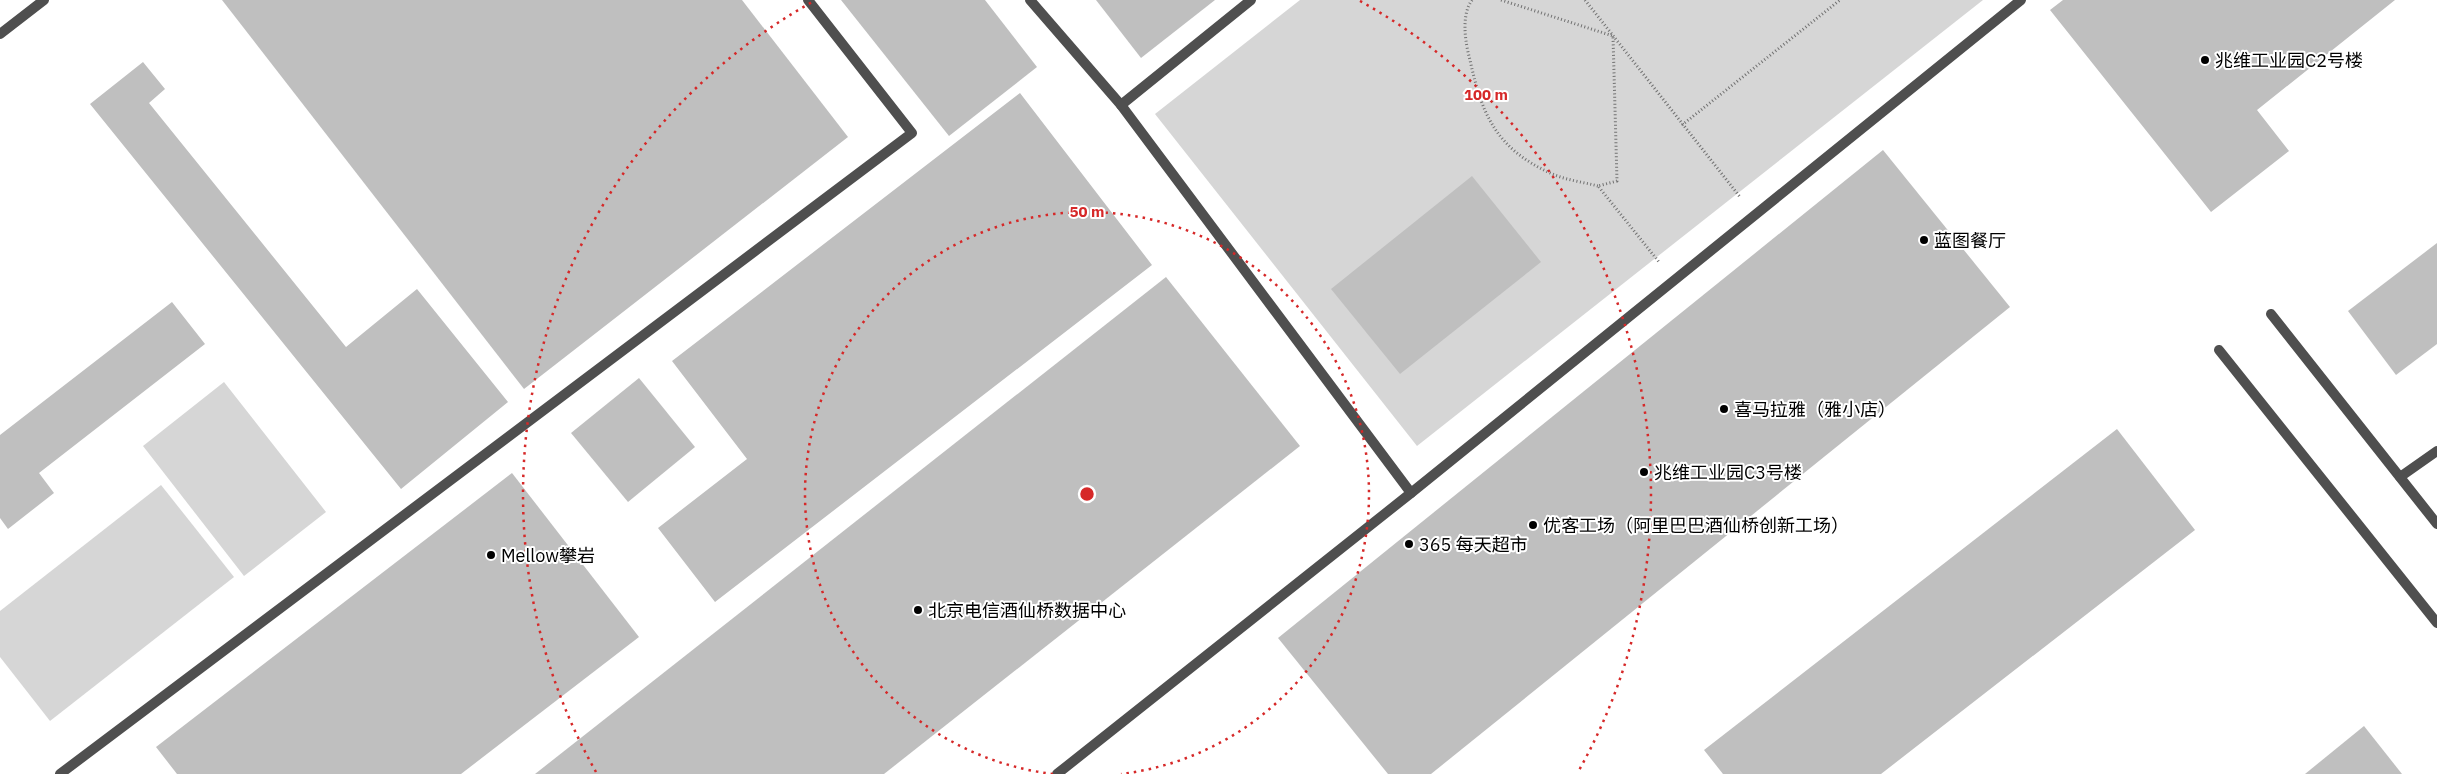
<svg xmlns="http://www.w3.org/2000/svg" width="2437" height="774" viewBox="0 0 2437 774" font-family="'IBM Plex Sans','Noto Sans SC',sans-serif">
	<rect width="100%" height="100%" fill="#fff"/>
	<g fill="#d6d6d6">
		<polygon points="1300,0 1983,0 1417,446 1155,114"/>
		<polygon points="224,382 326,512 244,576 143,446"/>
		<polygon points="161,485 234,577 50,721 0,657 0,611"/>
	</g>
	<g fill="#bfbfbf">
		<polygon points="222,0 742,0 848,137 524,389"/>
		<polygon points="841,0 985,0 1037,67 949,136"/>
		<polygon points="1096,0 1215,0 1141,58"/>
		<polygon points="2063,0 2395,0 2257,110 2289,151 2211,212 2050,10"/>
		<polygon points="143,62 165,89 149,103 346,347 417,289 508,402 401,489 90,104"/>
		<polygon points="1020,93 1152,265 715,602 658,528 747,459 672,361"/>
		<polygon points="1883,150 2010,307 1431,774 1388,774 1278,638"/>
		<polygon points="1472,176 1541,262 1400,374 1331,289"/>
		<polygon points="2437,243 2437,344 2396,375 2348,311"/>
		<polygon points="1166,277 1300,446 884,774 535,774"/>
		<polygon points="172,302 205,344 39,473 54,493 8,529 0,518 0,435"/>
		<polygon points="639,378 695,447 628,502 571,433"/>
		<polygon points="2117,429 2195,530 1881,774 1723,774 1704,750"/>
		<polygon points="512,473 639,637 461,774 177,774 156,747"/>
		<polygon points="2364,726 2402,774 2305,774"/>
	</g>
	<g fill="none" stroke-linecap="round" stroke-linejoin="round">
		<g stroke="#717171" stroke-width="3" stroke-dasharray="1 2.5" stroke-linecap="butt">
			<path d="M1472,0C1461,15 1465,42 1470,60C1482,115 1496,148 1550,173C1565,180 1583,182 1598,186"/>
			<polyline points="1501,0 1613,36 1617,181 1598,186 1659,262"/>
			<polyline points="1585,0 1740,197"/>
			<polyline points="1682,125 1840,0"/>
		</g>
		<g stroke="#4f4f4f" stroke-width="10">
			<polyline points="0,34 44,0"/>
			<polyline points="2271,314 2437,524"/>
			<polyline points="2219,350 2437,623"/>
			<polyline points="2400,477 2437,451"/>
			<polyline points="60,774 912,133 808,0"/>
		</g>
		<g stroke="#4f4f4f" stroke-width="10">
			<polyline points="1030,0 1121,105 1411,493"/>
			<polyline points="1121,105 1251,0"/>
			<polyline points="1057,774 1411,493 2021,0"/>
		</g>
	</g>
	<g fill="none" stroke="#d62828" stroke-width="2.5" stroke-dasharray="2.5 5">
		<path d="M1053 774A282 282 0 1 1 1121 774"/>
		<path d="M596 772A564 564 0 0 1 814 1M1360 1A564 564 0 0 1 1578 772"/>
	</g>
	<g fill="#000" stroke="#fff" stroke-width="2">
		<circle cx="2205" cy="60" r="5"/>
		<circle cx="1924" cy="240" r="5"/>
		<circle cx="1724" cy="409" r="5"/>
		<circle cx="1644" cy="472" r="5"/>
		<circle cx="1533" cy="525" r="5"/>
		<circle cx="1409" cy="544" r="5"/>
		<circle cx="491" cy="555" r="5"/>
		<circle cx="918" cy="610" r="5"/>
	</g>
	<g text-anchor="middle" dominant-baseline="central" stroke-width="4" stroke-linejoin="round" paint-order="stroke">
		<g font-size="18" fill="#000" stroke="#fff" text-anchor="start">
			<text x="2215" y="60">兆维工业园C2号楼</text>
			<text x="1934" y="240">蓝图餐厅</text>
			<text x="1734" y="409">喜马拉雅（雅小店）</text>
			<text x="1654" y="472">兆维工业园C3号楼</text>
			<text x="1543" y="525">优客工场（阿里巴巴酒仙桥创新工场）</text>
			<text x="1419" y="544">365 每天超市</text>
			<text x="501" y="555">Mellow攀岩</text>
			<text x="928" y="610">北京电信酒仙桥数据中心</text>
		</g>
	</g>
	<circle cx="1087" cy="494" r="8" fill="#d62828" stroke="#fff" stroke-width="2.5"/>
	<g font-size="15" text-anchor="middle" font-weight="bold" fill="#d62828" stroke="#fff" stroke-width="4" stroke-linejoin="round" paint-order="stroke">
		<text x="1486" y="100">100 m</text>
		<text x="1087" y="217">50 m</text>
	</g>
</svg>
